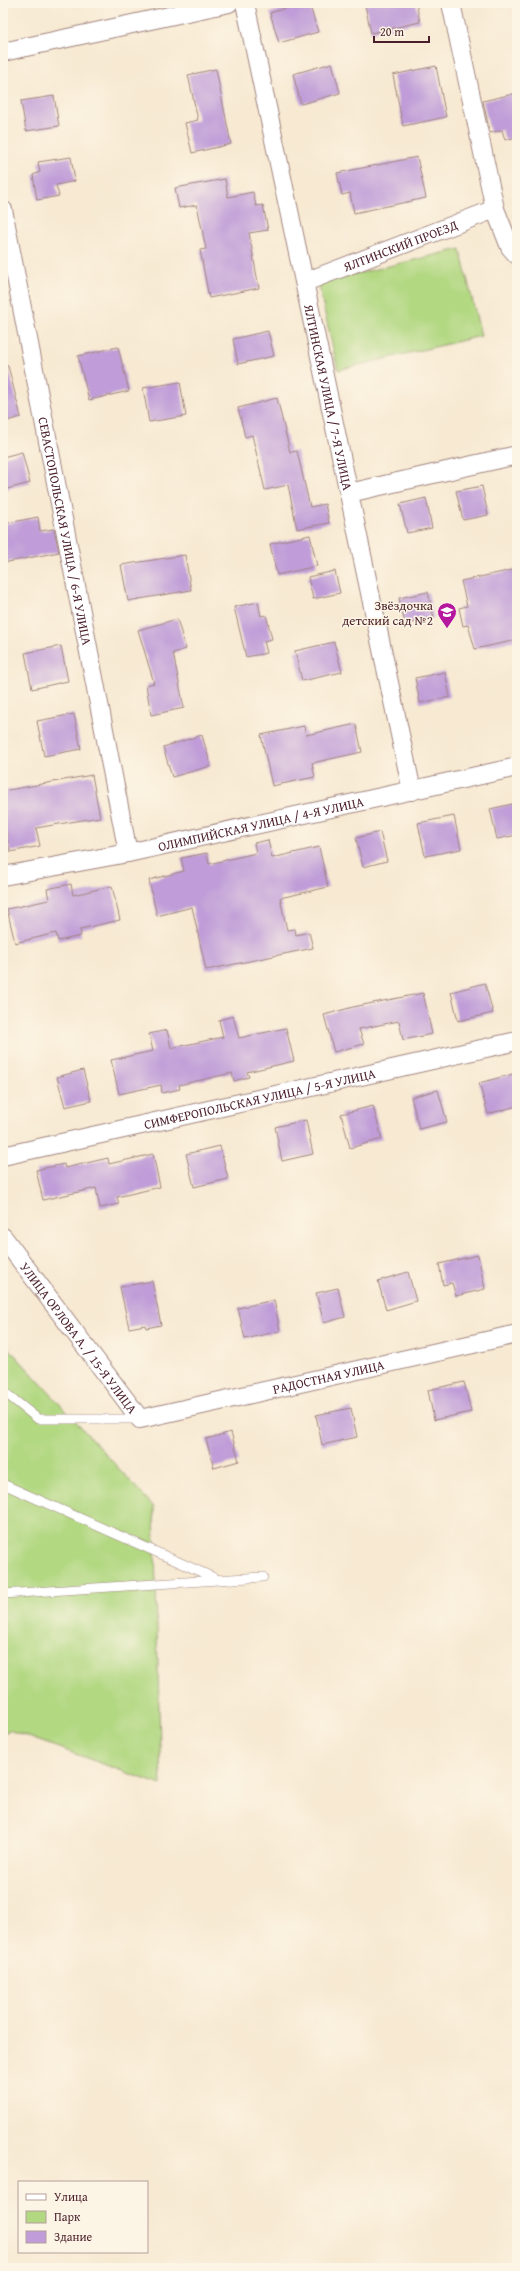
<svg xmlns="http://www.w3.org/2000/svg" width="520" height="2271" viewBox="0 0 520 2271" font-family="'Gentium Book Plus',serif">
	<rect width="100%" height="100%" fill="#fcf5e5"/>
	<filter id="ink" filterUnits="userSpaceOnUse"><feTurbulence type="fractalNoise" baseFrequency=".025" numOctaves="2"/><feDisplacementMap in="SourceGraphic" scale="8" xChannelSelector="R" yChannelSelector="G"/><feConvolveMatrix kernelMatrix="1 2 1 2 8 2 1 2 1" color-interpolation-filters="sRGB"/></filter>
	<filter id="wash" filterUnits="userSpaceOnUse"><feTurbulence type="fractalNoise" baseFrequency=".012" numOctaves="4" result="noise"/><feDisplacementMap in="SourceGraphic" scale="16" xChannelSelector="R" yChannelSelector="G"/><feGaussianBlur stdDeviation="0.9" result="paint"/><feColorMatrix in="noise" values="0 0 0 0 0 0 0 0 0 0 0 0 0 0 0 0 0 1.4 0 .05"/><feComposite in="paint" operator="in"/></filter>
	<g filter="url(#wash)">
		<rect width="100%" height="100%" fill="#f7e9d2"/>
		<g fill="#b2d882" stroke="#7e7c56">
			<polygon points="460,249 481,336 338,370 318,283"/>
			<polygon points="3,1342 154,1507 161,1785 9,1730 3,1734"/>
		</g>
		<g id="blocks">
			<g fill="#c09dd8">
				<polygon points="303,3 309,3 318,32 279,43 270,13"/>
				<polygon points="373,3 416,3 420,22 371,33 365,5"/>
				<polygon points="332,63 340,93 301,104 293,74"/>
				<polygon points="436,66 446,117 403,126 393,75"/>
				<polygon points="216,69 231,144 192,153 185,123 198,120 188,75"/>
				<polygon points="517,93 517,137 505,140 502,130 490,133 483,101"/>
				<polygon points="54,96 59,126 26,131 21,101"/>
				<polygon points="71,157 75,181 56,185 59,196 37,200 33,175 40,172 38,162"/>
				<polygon points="417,157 426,198 354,213 350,193 342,195 337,173"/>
				<polygon points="225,179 228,197 253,192 256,206 263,205 268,230 249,233 259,288 209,298 200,250 206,249 197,205 179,208 175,188"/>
				<polygon points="268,331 274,356 238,364 233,339"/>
				<polygon points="118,347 129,391 89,400 78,356"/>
				<polygon points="3,366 8,366 21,417 3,422"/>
				<polygon points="180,382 186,416 149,422 143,388"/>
				<polygon points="277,398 290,452 297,451 310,507 325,504 329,523 297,529 288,485 265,490 252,435 245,437 238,408"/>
				<polygon points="22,452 30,483 3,490 3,457"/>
				<polygon points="482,486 488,515 463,520 456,491"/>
				<polygon points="426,498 432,528 407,533 400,504"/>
				<polygon points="38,517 40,531 54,529 59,552 3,563 3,524"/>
				<polygon points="310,535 317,566 277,575 270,544"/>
				<polygon points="185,555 191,590 128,601 121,565"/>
				<polygon points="517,569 517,640 475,649 468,625 463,626 459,608 467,606 461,581"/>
				<polygon points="335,571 340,593 313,599 308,577"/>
				<polygon points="428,592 434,618 405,624 399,598"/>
				<polygon points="258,602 261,616 266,615 272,639 264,641 267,653 246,657 234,607"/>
				<polygon points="177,619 186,649 173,653 184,708 151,715 146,685 154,683 138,630"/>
				<polygon points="334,642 342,672 302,681 295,651"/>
				<polygon points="61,646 68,681 32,689 25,653"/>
				<polygon points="445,672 450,697 420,703 415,678"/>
				<polygon points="74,714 81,749 44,756 37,721"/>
				<polygon points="356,724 362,752 312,763 315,777 272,786 261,735 304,726 306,735"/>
				<polygon points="202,735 211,766 172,777 163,747"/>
				<polygon points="92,775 100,817 36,828 40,846 10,852 3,816 3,791"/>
				<polygon points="517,803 517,835 497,839 490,809"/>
				<polygon points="454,816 461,849 425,856 418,823"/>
				<polygon points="380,832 387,861 363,867 356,838"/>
				<polygon points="268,840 272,858 319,847 328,887 280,898 287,930 295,929 296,935 309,932 313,948 206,970 192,907 157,916 149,880 184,871 181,858 207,853 209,864 256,853 254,843"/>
				<polygon points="71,884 73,895 112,886 120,920 80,929 81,936 58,941 56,933 15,943 7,909 49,900 47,889"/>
				<polygon points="485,983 493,1013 458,1021 451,992"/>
				<polygon points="423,993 432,1034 403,1040 399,1021 359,1029 364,1044 334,1052 324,1015 353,1007"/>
				<polygon points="233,1016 239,1038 286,1028 294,1061 247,1072 249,1077 234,1081 232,1073 179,1085 180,1089 162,1093 161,1085 119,1094 111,1060 153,1051 149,1034 167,1030 171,1048 223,1037 219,1020"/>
				<polygon points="83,1070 91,1101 65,1107 57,1077"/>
				<polygon points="517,1073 517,1106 488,1114 479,1083"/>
				<polygon points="438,1090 447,1122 419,1129 411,1097"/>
				<polygon points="373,1106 382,1139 350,1148 341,1114"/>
				<polygon points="306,1120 313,1154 282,1161 275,1127"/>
				<polygon points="220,1146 228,1179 194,1187 186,1154"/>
				<polygon points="153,1154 160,1187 117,1197 119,1204 100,1208 96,1188 43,1200 36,1170 64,1164 65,1168 108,1158 109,1164"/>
				<polygon points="478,1255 485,1289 456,1296 452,1283 443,1285 439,1264"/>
				<polygon points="408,1272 416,1301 386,1310 378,1281"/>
				<polygon points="152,1281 161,1325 146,1328 145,1325 129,1328 120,1287"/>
				<polygon points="338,1288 345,1317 324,1323 316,1293"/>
				<polygon points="274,1300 280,1331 245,1339 238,1308"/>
				<polygon points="464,1382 471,1412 434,1420 428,1390"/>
				<polygon points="351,1408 357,1437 322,1445 316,1415"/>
				<polygon points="231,1432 239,1461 214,1468 206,1439"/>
			</g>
		</g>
	</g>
	<g filter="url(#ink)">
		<use href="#blocks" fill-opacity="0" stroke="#a0847e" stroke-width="1"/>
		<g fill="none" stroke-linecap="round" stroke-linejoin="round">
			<g stroke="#a0847e" stroke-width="10">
				<g id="service">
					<polyline points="3,1391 38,1419 140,1419"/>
					<polyline points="3,1484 217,1579"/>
					<polyline points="3,1594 263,1577"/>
				</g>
			</g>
			<g stroke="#a0847e" stroke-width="20">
				<g id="minor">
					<path id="s1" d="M245,3L412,791"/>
					<polyline points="451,3 495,209 510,247 517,255"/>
					<polyline points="3,52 229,3"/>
					<path id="s2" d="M3,210L128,853"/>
					<path id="s3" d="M305,282L495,209"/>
					<polyline points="349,493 517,455"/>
					<path id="s4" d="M3,876L128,853L517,767"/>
					<path id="s5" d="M3,1156L517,1041"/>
					<path id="s6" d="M3,1237L140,1419L517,1334"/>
				</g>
			</g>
			<use href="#service" stroke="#fff" stroke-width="9"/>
			<use href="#minor" stroke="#fff" stroke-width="18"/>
		</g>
	</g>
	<defs>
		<g id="school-pin" transform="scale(1)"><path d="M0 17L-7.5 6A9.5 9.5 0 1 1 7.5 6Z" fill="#b5179e" stroke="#fcf5e5"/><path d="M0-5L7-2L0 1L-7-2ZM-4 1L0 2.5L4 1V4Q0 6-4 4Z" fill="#fff"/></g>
	</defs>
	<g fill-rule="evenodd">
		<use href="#school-pin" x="447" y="612"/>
	</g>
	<g text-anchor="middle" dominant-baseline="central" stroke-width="3" stroke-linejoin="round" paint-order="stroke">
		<g font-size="13" fill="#4a1f2b" stroke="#fcf5e5">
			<text stroke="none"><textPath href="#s3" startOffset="102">ЯЛТИНСКИЙ ПРОЕЗД</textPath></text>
			<text stroke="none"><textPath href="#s1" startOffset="403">ЯЛТИНСКАЯ УЛИЦА / 7-Я УЛИЦА</textPath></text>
			<text stroke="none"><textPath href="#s2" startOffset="327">СЕВАСТОПОЛЬСКАЯ УЛИЦА / 6-Я УЛИЦА</textPath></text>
			<text stroke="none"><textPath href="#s4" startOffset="263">ОЛИМПИЙСКАЯ УЛИЦА / 4-Я УЛИЦА</textPath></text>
			<text stroke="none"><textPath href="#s5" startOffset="263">СИМФЕРОПОЛЬСКАЯ УЛИЦА / 5-Я УЛИЦА</textPath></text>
			<text stroke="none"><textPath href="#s6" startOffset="126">УЛИЦА ОРЛОВА А. / 15-Я УЛИЦА</textPath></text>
			<text stroke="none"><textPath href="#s6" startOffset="421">РАДОСТНАЯ УЛИЦА</textPath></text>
		</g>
		<g font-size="13" fill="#4a1f2b" stroke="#fcf5e5" text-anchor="end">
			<text x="433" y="605">Звёздочка<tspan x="433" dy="15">детский сад №2</tspan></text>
		</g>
	</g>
	<rect width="520" height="2271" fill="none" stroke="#fcf5e5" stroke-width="16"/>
	<rect x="18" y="2181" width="130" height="72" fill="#fcf5e5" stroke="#b59f9b"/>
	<rect x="26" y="2194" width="20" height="6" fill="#ffffff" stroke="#b59f9b"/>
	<text x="54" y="2201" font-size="12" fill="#4a1f2b">Улица</text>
	<rect x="26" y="2211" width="20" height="12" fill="#b2d882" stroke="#b59f9b"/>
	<text x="54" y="2221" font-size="12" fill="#4a1f2b">Парк</text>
	<rect x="26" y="2231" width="20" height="12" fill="#c09dd8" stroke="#b59f9b"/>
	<text x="54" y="2241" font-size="12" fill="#4a1f2b">Здание</text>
	<path d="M374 36v6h55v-6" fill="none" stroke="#4a1f2b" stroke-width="2"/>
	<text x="380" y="36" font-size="12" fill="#4a1f2b" stroke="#fcf5e5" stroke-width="3" paint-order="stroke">20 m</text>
</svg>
